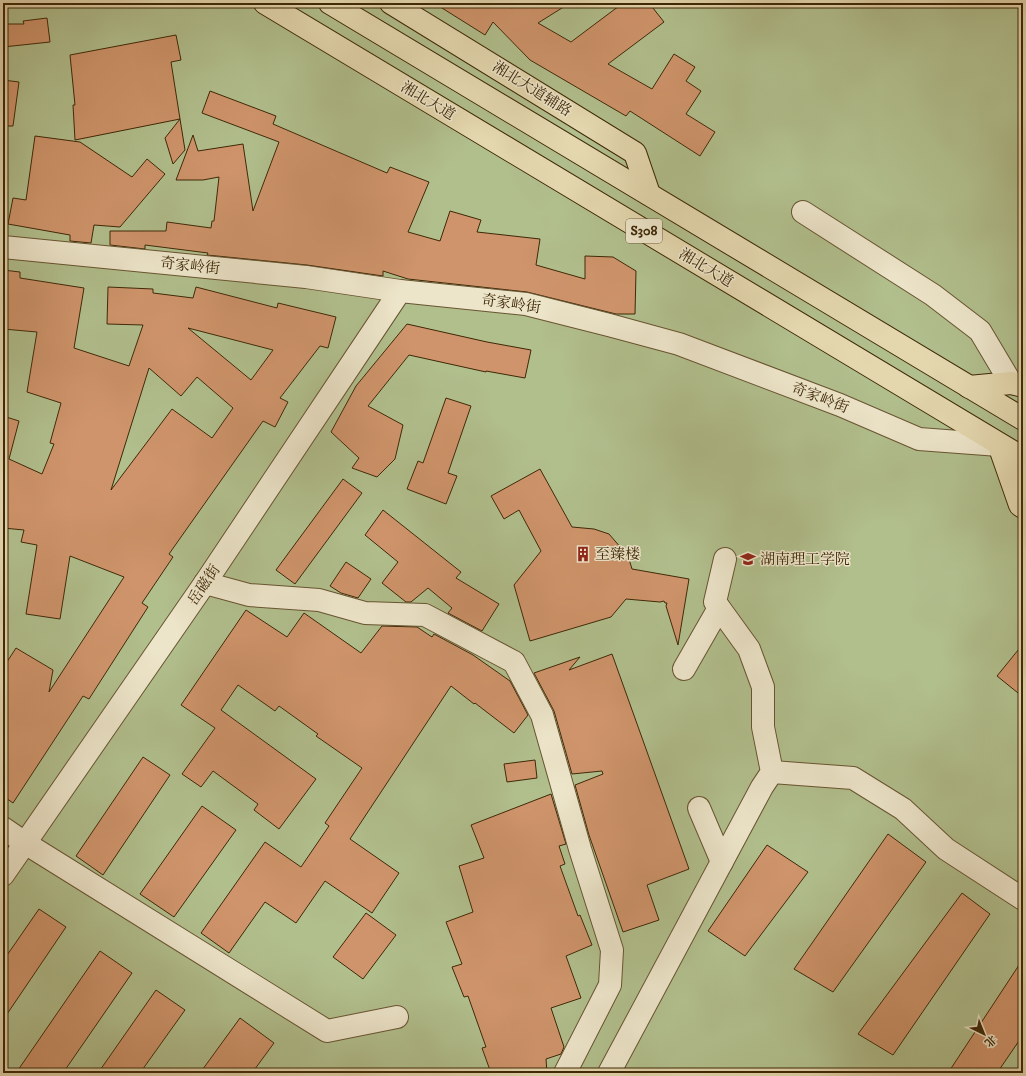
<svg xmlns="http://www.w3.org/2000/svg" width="1026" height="1076" viewBox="0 0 1026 1076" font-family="'IM FELL DW Pica','Noto Serif SC',serif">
	<rect width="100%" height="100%" fill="#e4d7ae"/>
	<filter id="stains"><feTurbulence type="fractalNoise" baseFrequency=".005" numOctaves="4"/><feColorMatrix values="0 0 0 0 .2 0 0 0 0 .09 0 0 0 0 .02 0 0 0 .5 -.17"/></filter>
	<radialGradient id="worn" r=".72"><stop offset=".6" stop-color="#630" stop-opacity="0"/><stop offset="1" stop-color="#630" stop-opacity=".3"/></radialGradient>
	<rect fill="#b1bf8d" stroke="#78744a" x="3" y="3" width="1020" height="1070"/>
	<g fill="#cf946b" stroke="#3e2807" fill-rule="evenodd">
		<polygon points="434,3 504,3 512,8 518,3 570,3 538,23 571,42 623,3 649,3 664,22 608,64 652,89 674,54 695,67 686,81 701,91 686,114 715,132 700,156 630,111 626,116 530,60 493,22 485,35"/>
		<polygon points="47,18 50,42 3,47 3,24 24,24 23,21"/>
		<polygon points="176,35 181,60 171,62 180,119 75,140 73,105 75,105 70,55"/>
		<polygon points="3,80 19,82 13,126 3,126"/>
		<polygon points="210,91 276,116 273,124 387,173 390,167 429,182 408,232 440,241 450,211 481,220 477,232 540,239 536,265 585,279 585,256 613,257 636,271 635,314 616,314 527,292 408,279 383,271 383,276 307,265 207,255 208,253 145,245 145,249 110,245 110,231 166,231 167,222 211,228 212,221 214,221 219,177 203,180 176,180 193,135 198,151 243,144 253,211 279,142 202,113"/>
		<polygon points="180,119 185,150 173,164 165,138"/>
		<polygon points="35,136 80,142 132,177 147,159 165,174 120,227 94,225 91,243 70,241 70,235 8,224 13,198 26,200"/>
		<path d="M3,270L20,272V278L84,288L74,348L129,366L143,325L107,324L108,287L153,289V293L193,298L196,287L277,308L278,303L336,317L328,348L320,346L280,398L288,402L275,427L263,421L169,554L173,557L142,603L148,607L89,699L83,696L13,803L3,796V668L16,648L53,670L49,692L124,577L70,556L60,619L26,614L37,545L21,542L24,530L3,528V416L19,421L9,459L42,474L54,444L50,443L61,403L27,392L37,332L3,329ZM188,328L273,350L251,380ZM149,368L181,396L197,377L233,408L212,438L172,409L111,490Z"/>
		<polygon points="407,324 487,342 531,350 525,378 486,371 486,372 409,355 368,406 403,425 395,459 377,477 352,468 359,458 331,432 356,386"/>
		<polygon points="446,398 471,406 448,473 457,476 446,504 407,489 418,461 423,463"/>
		<polygon points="540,469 572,527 594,529 609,534 628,556 632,569 689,579 678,645 666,606 667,603 665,603 664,601 660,602 626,599 611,617 530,641 514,585 541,551 519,510 504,519 491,496"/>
		<polygon points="343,479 362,493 295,584 276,570"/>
		<polygon points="383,510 461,572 456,578 499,604 482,631 448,613 452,608 428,588 411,602 406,602 382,583 398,562 365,535"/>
		<polygon points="346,562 371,579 358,598 341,593 330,586"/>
		<polygon points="246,610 287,637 304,613 361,653 382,626 417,627 432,637 434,634 473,655 510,681 528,715 514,733 475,703 474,704 451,686 350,839 399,873 372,913 325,881 296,923 265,902 229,953 201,933 265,842 301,867 329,826 325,823 362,768 316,736 318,734 279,706 275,711 238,685 221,710 316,779 279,829 254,810 258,804 213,771 201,787 182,774 215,728 181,705"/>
		<polygon points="1023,644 1023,697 997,676"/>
		<polygon points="612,654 689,869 647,885 659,920 623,932 589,835 575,785 603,774 602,771 572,774 554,711 534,673 580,657 569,670"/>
		<polygon points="143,757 170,775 103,875 76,856"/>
		<polygon points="535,760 537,778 507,782 504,764"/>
		<polygon points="551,794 566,844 559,846 565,864 560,866 578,916 580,915 592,945 566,956 581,998 551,1008 564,1047 561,1054 546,1059 547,1073 491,1073 482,1048 486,1047 468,996 464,997 452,967 462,964 446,922 473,912 459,866 484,858 471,825"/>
		<polygon points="202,806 236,830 174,917 140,894"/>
		<polygon points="888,834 926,862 833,992 794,969"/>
		<polygon points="767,845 808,872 745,956 708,931"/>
		<polygon points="962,893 990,914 893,1055 858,1034"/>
		<polygon points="39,909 66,927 3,1020 3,961"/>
		<polygon points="366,913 396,935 363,979 333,957"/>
		<polygon points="100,951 132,973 63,1073 16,1073"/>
		<polygon points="1023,959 1023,1035 997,1073 948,1073"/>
		<polygon points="156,990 185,1010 140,1073 98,1073"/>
		<polygon points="240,1018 274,1043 252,1073 200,1073"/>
	</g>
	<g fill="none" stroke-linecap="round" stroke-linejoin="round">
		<g stroke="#685431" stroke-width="24">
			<g id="minor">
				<polyline points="803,212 933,295 980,331 1011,383"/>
				<polyline points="205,583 249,595 319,600 365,613 425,615 514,662 542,715 580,849 612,950 610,985 565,1073"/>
				<polyline points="684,669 719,608"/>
				<polyline points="772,772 853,778 903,809 946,849 1023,899"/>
				<polyline points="699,808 722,862"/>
				<polyline points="3,828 25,843 327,1031 397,1017"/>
				<polyline points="609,1073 762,787 772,772 763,727 763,687 749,649 715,602 725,559"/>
			</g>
		</g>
		<g stroke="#685431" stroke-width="24">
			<g id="tertiary">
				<polyline points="3,247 306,277 400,291 526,304 609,325 679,344 840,405 919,439 999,445"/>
				<polyline points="3,875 205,583 400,291"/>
			</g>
		</g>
		<g stroke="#3e2807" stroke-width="24">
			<g id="primary">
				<polyline points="391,3 635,153 649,194"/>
				<polyline points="969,387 1011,383 1023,386"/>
				<polyline points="999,445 1020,505 1023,507"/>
			</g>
		</g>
		<g stroke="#3e2807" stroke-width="24">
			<g id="trunk">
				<polyline points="265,3 1023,458"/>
				<polyline points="330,3 1023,419"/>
			</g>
		</g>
		<use href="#minor" stroke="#ede5ca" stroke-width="22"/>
		<use href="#tertiary" stroke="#ede5ca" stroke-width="22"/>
		<use href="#primary" stroke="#e4d7ae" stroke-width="22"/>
		<use href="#trunk" stroke="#e4d7ae" stroke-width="22"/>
	</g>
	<defs>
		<g id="building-bare" transform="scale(1.2)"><path d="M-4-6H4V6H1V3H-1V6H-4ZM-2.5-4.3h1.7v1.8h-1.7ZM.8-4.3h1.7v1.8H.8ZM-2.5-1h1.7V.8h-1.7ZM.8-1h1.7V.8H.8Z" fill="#8f2418" stroke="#ede5ca" stroke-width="2.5" paint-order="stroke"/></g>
		<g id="university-bare" transform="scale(1.2)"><path d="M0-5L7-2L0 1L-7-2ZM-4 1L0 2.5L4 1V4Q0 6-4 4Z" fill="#8f2418" stroke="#ede5ca" stroke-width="2.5" paint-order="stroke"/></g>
	</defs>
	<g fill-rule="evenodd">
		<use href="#building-bare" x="583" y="554"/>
		<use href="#university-bare" x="748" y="559"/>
	</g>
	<g text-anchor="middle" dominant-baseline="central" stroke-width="3" stroke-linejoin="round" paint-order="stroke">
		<rect fill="#ede5ca" stroke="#726142" stroke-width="1" x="626" y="219" width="36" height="24" rx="3"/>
		<g font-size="14" font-weight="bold" fill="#3e2807">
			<text x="644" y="231">S308</text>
		</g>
		<g font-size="15" fill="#3e2807" stroke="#ede5ca">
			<text transform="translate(532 89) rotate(32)">湘北大道辅路</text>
			<text transform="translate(428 101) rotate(31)">湘北大道</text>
			<text transform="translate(190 266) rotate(6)">奇家岭街</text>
			<text transform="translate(706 268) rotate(31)">湘北大道</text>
			<text transform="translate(511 304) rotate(8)">奇家岭街</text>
			<text transform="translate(820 398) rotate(21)">奇家岭街</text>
			<text transform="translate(204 585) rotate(-56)">岳磁街</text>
		</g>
		<g font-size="15" fill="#3e2807" stroke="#ede5ca" text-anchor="start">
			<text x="595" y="554">至臻楼</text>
			<text x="760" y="559">湖南理工学院</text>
		</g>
	</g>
	<rect width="1026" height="1076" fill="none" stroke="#e4d7ae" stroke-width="16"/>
	<rect x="4" y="4" width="1018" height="1068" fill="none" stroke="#3e2807" stroke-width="2"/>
	<rect x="8" y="8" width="1010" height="1060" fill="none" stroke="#3e2807"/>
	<g transform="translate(984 1034) rotate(137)" stroke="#ede5ca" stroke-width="3" paint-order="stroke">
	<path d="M0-3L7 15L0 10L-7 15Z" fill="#3e2807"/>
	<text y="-6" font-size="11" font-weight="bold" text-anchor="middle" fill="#3e2807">北</text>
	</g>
	<rect width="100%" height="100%" filter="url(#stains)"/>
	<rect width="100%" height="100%" fill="url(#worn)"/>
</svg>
